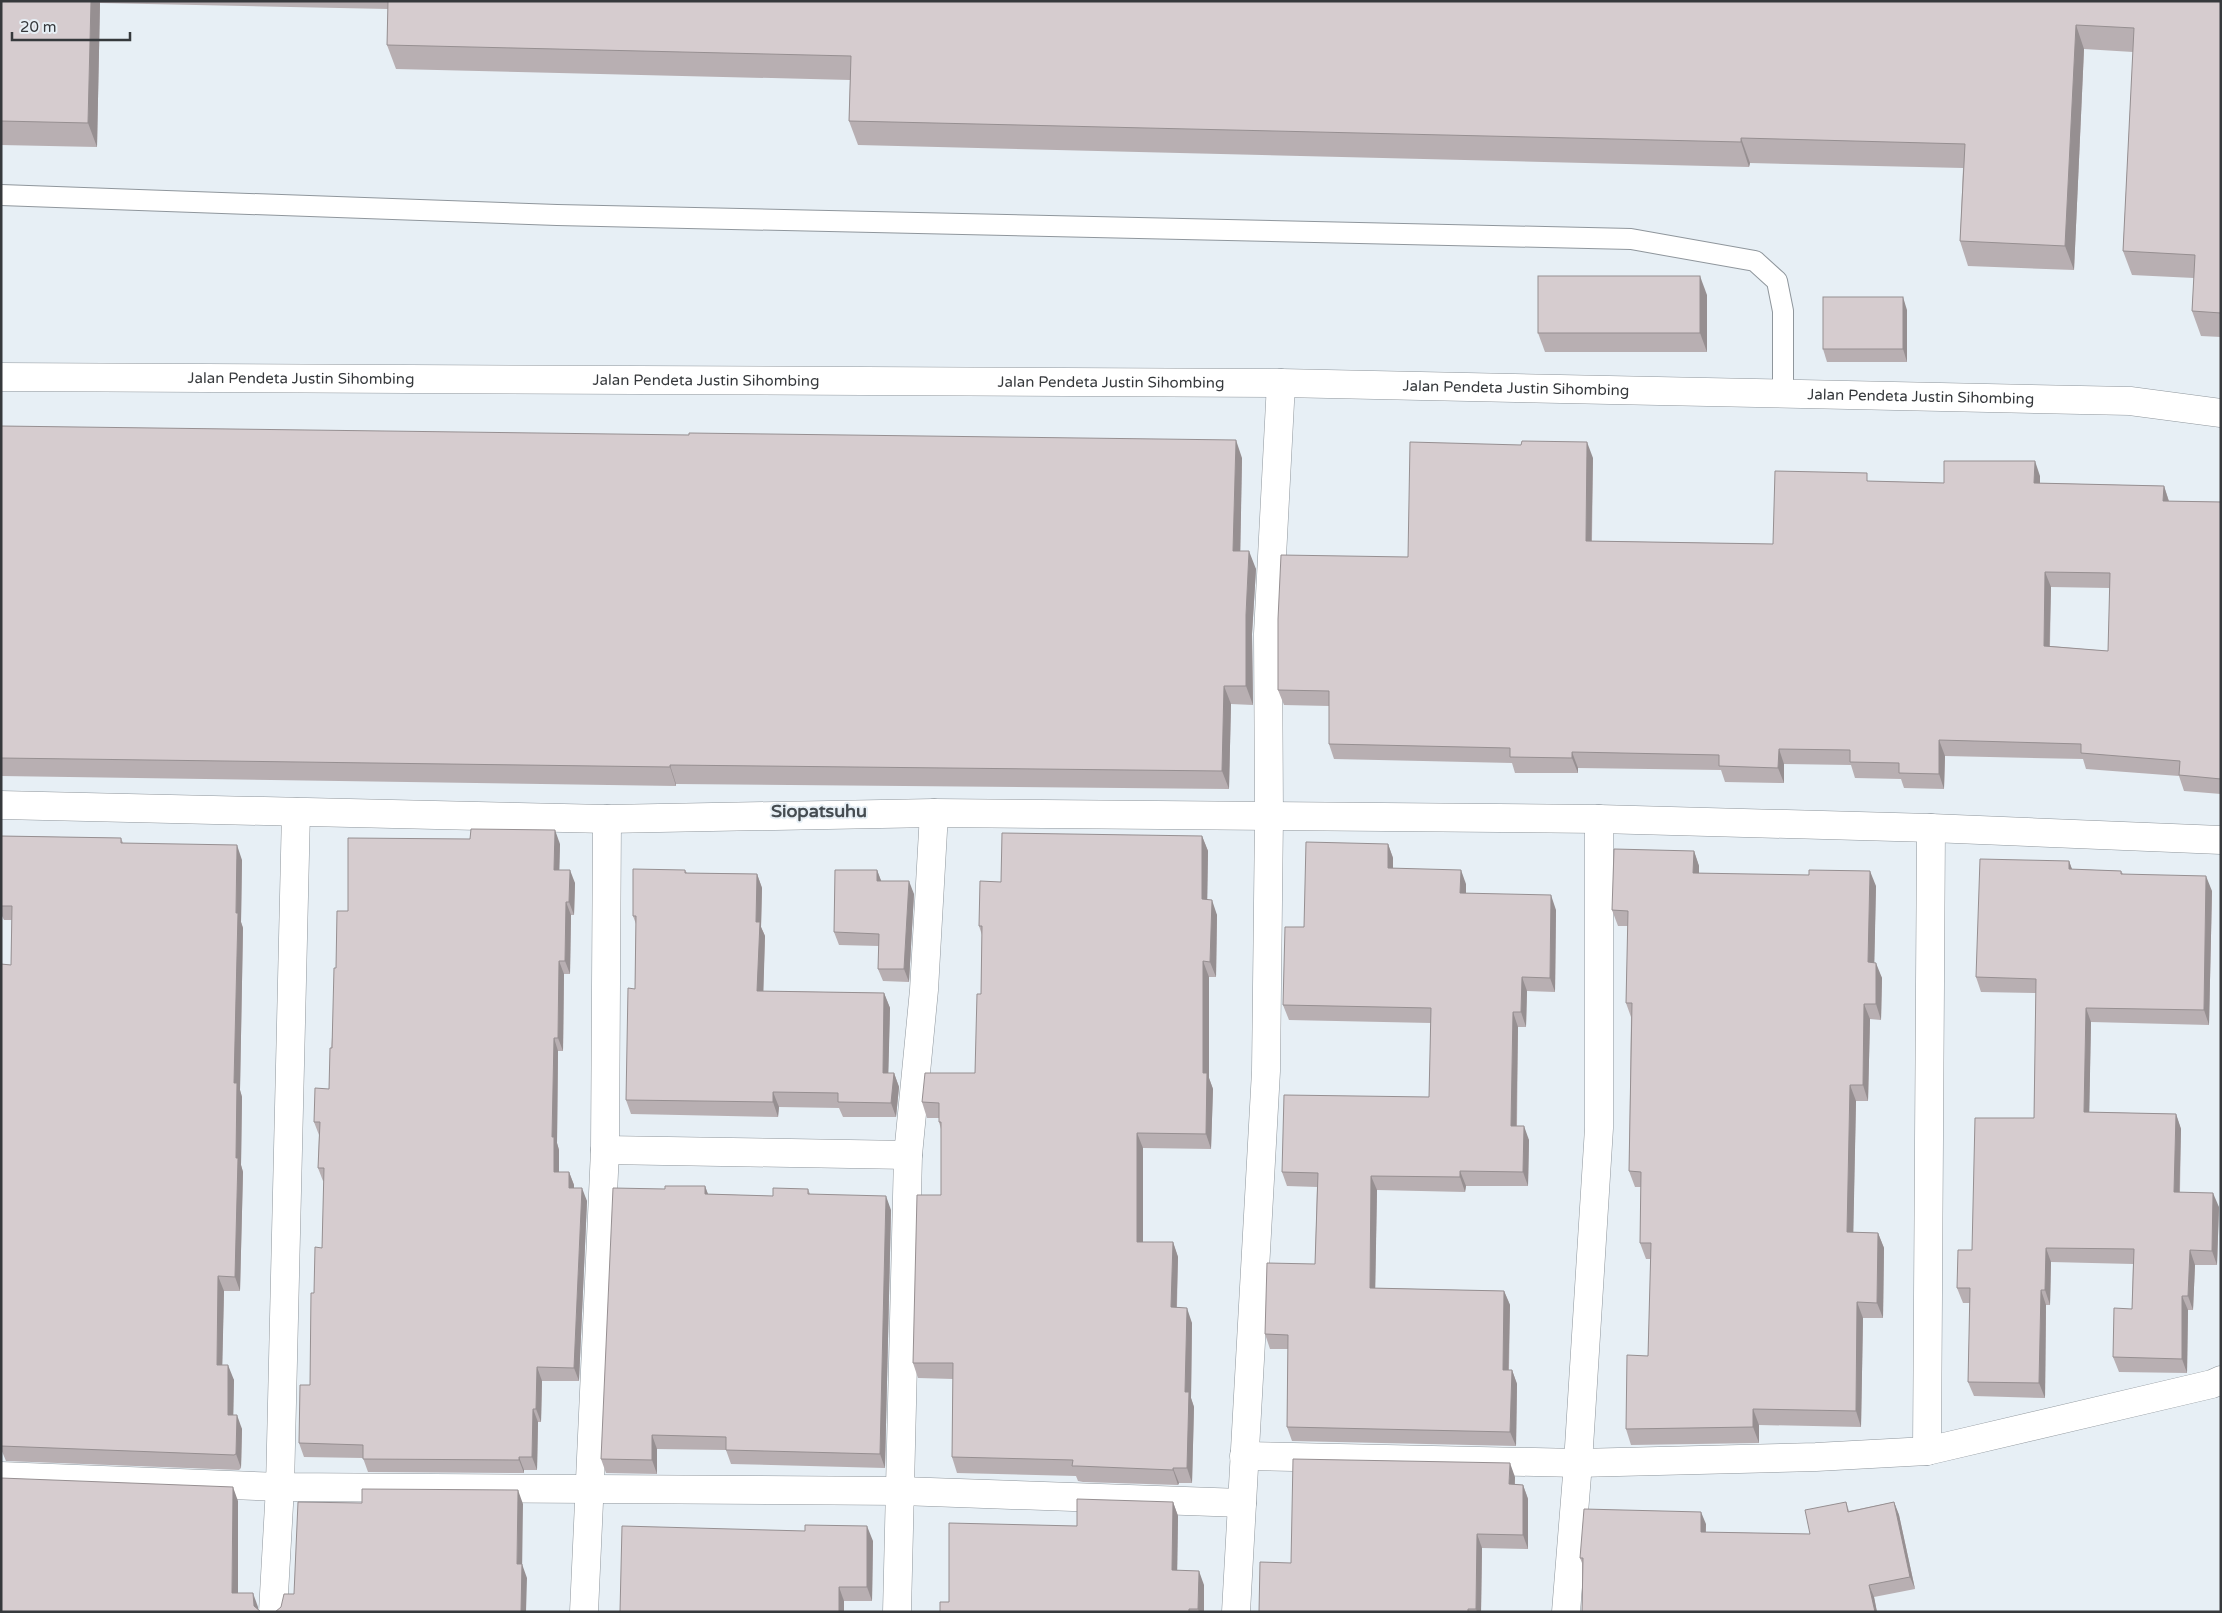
<svg xmlns="http://www.w3.org/2000/svg" width="2222" height="1613" viewBox="0 0 2222 1613" font-family="'Varela Round',sans-serif">
	<rect width="100%" height="100%" fill="#e7eff5"/>
	<g fill="none" stroke-linecap="round" stroke-linejoin="round">
		<g stroke="#8f969c" stroke-width="22">
			<polyline id="service" points="1,195 557,215 1631,239 1755,261 1777,281 1783,311 1783,394"/>
		</g>
		<g stroke="#8f969c" stroke-width="29">
			<g id="minor">
				<polyline points="1,805 607,819 934,813 1599,819 1931,828 2221,840"/>
				<polyline points="605,1150 908,1155"/>
				<polyline points="1927,1451 1931,828"/>
				<polyline points="1244,1456 1578,1463 1816,1457 1927,1451 2212,1384 2221,1380"/>
				<polyline points="1,1476 280,1487 901,1491 1242,1503"/>
				<polyline points="273,1612 280,1487 296,812"/>
				<polyline points="584,1612 605,1150 607,819"/>
				<polyline points="897,1612 908,1155 924,990 934,813"/>
				<polyline points="1236,1612 1266,1071 1269,817 1268,634 1281,383"/>
				<polyline points="1566,1612 1578,1463 1599,1128 1599,819"/>
			</g>
		</g>
		<g stroke="#8f969c" stroke-width="29">
			<g id="tertiary">
				<path id="s1" d="M1,377L1281,383L2130,401L2221,413"/>
			</g>
		</g>
		<use href="#service" stroke="#fff" stroke-width="20"/>
		<use href="#minor" stroke="#fff" stroke-width="28"/>
		<use href="#tertiary" stroke="#fff" stroke-width="28"/>
	</g>
	<g fill="#b8afb2" fill-rule="evenodd">
		<polygon points="1,1 2221,1 2221,337 2201,336 2192,311 2194,278 2132,275 2123,251 2133,52 2084,49 2074,270 1968,266 1960,241 1963,168 1750,163 1749,167 858,145 849,121 850,80 396,69 387,45 388,9 100,3 97,147 1,145"/>
		<polygon points="1707,295 1707,352 1545,352 1538,333"/>
		<polygon points="1907,310 1907,362 1827,362 1823,349"/>
		<polygon points="1,426 1242,458 1240,551 1256,569 1252,634 1253,705 1231,704 1229,789 676,784 676,786 1,776"/>
		<path d="M1521,445L1593,458L1592,541L1773,544L1870,481L1944,483L2040,476V483L2164,486L2169,501L2221,502V794L2184,791L2179,776L2086,769L2083,759L1945,756L1944,789L1904,788L1901,779L1855,778L1851,765L1784,764V783L1725,782L1721,770L1578,768V773H1515L1512,763L1334,759L1329,744V706L1284,705L1278,690L1408,557ZM2051,587L2110,588L2108,651L2050,646Z"/>
		<polygon points="1,836 121,838 123,843 242,860 241,922 243,928 240,1090 242,1097 241,1165 243,1172 240,1291 224,1291 222,1365 234,1380 233,1415 242,1429 241,1468 239,1470 6,1461 1,1449 1,964 11,965 12,920 4,920 1,914"/>
		<polygon points="1202,836 1208,851 1207,899 1217,915 1216,977 1209,977 1209,1078 1213,1089 1211,1149 1143,1148 1143,1242 1173,1242 1178,1257 1177,1307 1192,1323 1191,1398 1194,1407 1192,1483 1179,1483 1178,1485 1083,1482 1078,1481 1076,1476 957,1473 952,1457 953,1379 918,1378 913,1363 941,1195 941,1129 939,1122 939,1118 927,1118 922,1102 975,1073 981,994 982,935 979,926 1001,882"/>
		<polygon points="560,844 559,870 575,883 574,915 571,915 570,974 564,974 563,1051 558,1051 557,1143 559,1150 559,1172 569,1172 574,1185 574,1188 587,1201 579,1381 542,1381 541,1422 538,1422 537,1470 524,1470 524,1473 368,1472 363,1458 304,1457 299,1443 310,1385 314,1293 322,1248 324,1181 323,1181 318,1168 319,1135 314,1122 329,1089 336,968 348,911"/>
		<polygon points="1388,844 1393,858 1393,868 1466,884 1466,893 1556,910 1555,992 1527,991 1526,1027 1518,1027 1517,1126 1529,1140 1528,1186 1466,1186 1465,1192 1377,1190 1375,1288 1504,1291 1510,1305 1509,1370 1512,1370 1517,1384 1516,1446 1292,1441 1287,1427 1288,1349 1270,1349 1265,1334 1315,1264 1317,1187 1287,1186 1282,1172 1429,1097 1431,1023 1289,1020 1283,1005"/>
		<polygon points="1694,851 1699,866 1699,873 1876,886 1874,963 1882,978 1881,1020 1870,1019 1868,1101 1856,1101 1853,1232 1878,1233 1884,1248 1883,1318 1863,1318 1861,1427 1759,1425 1759,1443 1631,1445 1626,1429 1648,1356 1651,1259 1646,1259 1640,1243 1641,1187 1635,1187 1629,1171 1631,1017 1626,1003 1628,926 1618,926 1612,910"/>
		<polygon points="2069,861 2072,869 2121,871 2123,874 2212,891 2209,1025 2091,1022 2089,1112 2176,1114 2181,1129 2180,1192 2219,1207 2217,1265 2195,1265 2193,1310 2188,1310 2187,1373 2119,1372 2113,1357 2132,1309 2133,1264 2051,1262 2050,1305 2046,1305 2045,1398 1974,1396 1968,1382 1970,1303 1963,1303 1957,1288 1972,1250 2034,1118 2036,993 1981,992 1976,977"/>
		<polygon points="685,870 687,873 757,874 762,888 761,927 765,936 763,991 884,993 890,1008 888,1073 894,1073 899,1087 896,1117 843,1117 839,1108 779,1107 778,1117 631,1114 626,1100 635,989 636,924 633,916"/>
		<polygon points="877,870 881,881 914,894 909,982 883,981 878,969 879,946 839,945 834,932"/>
		<polygon points="705,1186 708,1194 773,1196 808,1189 810,1194 891,1210 885,1468 731,1464 726,1450 657,1449 657,1474 606,1473 601,1459 665,1189"/>
		<polygon points="1515,1477 1515,1484 1523,1485 1528,1499 1528,1549 1482,1548 1481,1612 1259,1612 1291,1563"/>
		<polygon points="1173,1502 1178,1516 1177,1570 1204,1585 1204,1612 940,1612 949,1602 1077,1526"/>
		<polygon points="1846,1502 1849,1511 1894,1502 1899,1515 1915,1589 1874,1597 1877,1612 1582,1612 1582,1563 1580,1558 1706,1524 1706,1532 1810,1534"/>
		<polygon points="873,1541 872,1601 844,1601 844,1612 620,1612"/>
	</g>
	<g fill="#968f91">
		<polygon points="91,1 100,1 100,3 97,147 88,123"/>
		<polygon points="2076,25 2084,49 2074,270 2065,246"/>
		<polygon points="1741,138 1750,163 1749,167 1741,142"/>
		<polygon points="1700,276 1707,295 1707,352 1700,333"/>
		<polygon points="1903,297 1907,310 1907,362 1903,349"/>
		<polygon points="1236,440 1242,458 1240,569 1233,551"/>
		<polygon points="1587,442 1593,458 1591,556 1586,541"/>
		<polygon points="2035,461 2040,476 2040,498 2034,483"/>
		<polygon points="2164,486 2169,502 2163,501"/>
		<polygon points="1249,551 1256,569 1252,634 1253,705 1246,686 1246,615"/>
		<polygon points="2045,572 2051,587 2049,661 2044,646"/>
		<polygon points="1224,686 1231,704 1229,789 1222,771"/>
		<polygon points="1939,740 1945,756 1944,789 1939,774"/>
		<polygon points="1779,749 1784,764 1784,783 1778,768"/>
		<polygon points="1572,752 1578,768 1578,773 1572,758"/>
		<polygon points="670,765 676,784 676,786 670,767"/>
		<polygon points="555,830 560,844 559,883 554,870"/>
		<polygon points="1202,836 1208,851 1207,915 1202,899"/>
		<polygon points="1388,844 1393,858 1393,883 1388,868"/>
		<polygon points="237,845 242,860 241,922 243,928 240,1090 242,1097 241,1165 243,1172 240,1291 235,1277 236,1158 234,1083"/>
		<polygon points="1694,851 1699,866 1699,888 1693,873"/>
		<polygon points="2069,861 2074,875 2069,869"/>
		<polygon points="570,870 575,883 574,915 569,902"/>
		<polygon points="877,870 882,883 877,881"/>
		<polygon points="1461,870 1466,884 1466,908 1460,893"/>
		<polygon points="1870,871 1876,886 1874,978 1868,962"/>
		<polygon points="757,874 762,888 761,927 765,936 763,1005 757,991 756,922"/>
		<polygon points="2206,876 2212,891 2209,1025 2204,1010"/>
		<polygon points="909,881 914,894 909,982 904,969"/>
		<polygon points="1551,895 1556,910 1555,992 1550,978"/>
		<polygon points="1212,900 1217,915 1216,977 1210,962"/>
		<polygon points="566,902 571,915 570,974 565,961"/>
		<polygon points="559,961 564,974 563,1051 558,1038"/>
		<polygon points="1203,961 1209,977 1209,1078 1213,1089 1211,1149 1206,1134 1203,1073"/>
		<polygon points="1876,963 1882,978 1881,1020 1876,1004"/>
		<polygon points="1522,977 1527,991 1526,1027 1521,1012"/>
		<polygon points="884,993 890,1008 888,1087 883,1073"/>
		<polygon points="1864,1004 1870,1019 1868,1101 1863,1085"/>
		<polygon points="2086,1008 2091,1022 2089,1127 2084,1112"/>
		<polygon points="1513,1012 1518,1027 1516,1140 1511,1126"/>
		<polygon points="554,1038 558,1051 557,1143 559,1150 559,1185 554,1172 552,1137"/>
		<polygon points="894,1073 899,1087 896,1117 891,1103"/>
		<polygon points="1850,1085 1856,1101 1853,1248 1847,1232"/>
		<polygon points="773,1092 779,1107 778,1117 773,1102"/>
		<polygon points="2176,1114 2181,1129 2179,1206 2174,1192"/>
		<polygon points="1524,1126 1529,1140 1528,1186 1523,1172"/>
		<polygon points="1137,1133 1143,1148 1143,1257 1137,1242"/>
		<polygon points="1460,1171 1466,1186 1465,1192 1460,1177"/>
		<polygon points="569,1172 574,1185 574,1201 569,1188"/>
		<polygon points="1371,1176 1377,1190 1375,1302 1370,1288"/>
		<polygon points="705,1186 710,1200 705,1194"/>
		<polygon points="582,1188 587,1201 579,1381 574,1368"/>
		<polygon points="2213,1193 2219,1207 2217,1265 2212,1251"/>
		<polygon points="886,1196 891,1210 885,1468 880,1454"/>
		<polygon points="1878,1233 1884,1248 1883,1318 1877,1303"/>
		<polygon points="1173,1242 1178,1257 1176,1323 1171,1307"/>
		<polygon points="2046,1248 2051,1262 2050,1305 2045,1290"/>
		<polygon points="2190,1250 2195,1265 2193,1310 2188,1296"/>
		<polygon points="218,1276 224,1291 222,1379 217,1365"/>
		<polygon points="2041,1290 2046,1305 2045,1398 2039,1383"/>
		<polygon points="1504,1291 1510,1305 1508,1384 1503,1370"/>
		<polygon points="2182,1296 2188,1310 2187,1373 2182,1359"/>
		<polygon points="1857,1302 1863,1318 1861,1427 1856,1411"/>
		<polygon points="1187,1308 1192,1323 1191,1398 1194,1407 1192,1483 1187,1468 1185,1392"/>
		<polygon points="228,1365 234,1380 233,1429 228,1415"/>
		<polygon points="537,1367 542,1381 541,1422 536,1409"/>
		<polygon points="1512,1370 1517,1384 1516,1446 1510,1432"/>
		<polygon points="533,1409 538,1422 537,1470 532,1457"/>
		<polygon points="1753,1409 1759,1425 1759,1443 1753,1427"/>
		<polygon points="237,1415 242,1429 241,1468 236,1454"/>
		<polygon points="652,1435 657,1449 657,1474 652,1460"/>
		<polygon points="519,1457 524,1470 524,1473 519,1460"/>
		<polygon points="1510,1463 1515,1477 1514,1498 1509,1484"/>
		<polygon points="1173,1468 1179,1483 1178,1485 1173,1470"/>
		<polygon points="1523,1485 1528,1499 1528,1549 1523,1535"/>
		<polygon points="233,1487 238,1501 238,1607 232,1593"/>
		<polygon points="518,1490 523,1504 522,1575 522,1564 527,1578 526,1612 521,1612 517,1564"/>
		<polygon points="1173,1502 1178,1516 1177,1584 1172,1570"/>
		<polygon points="1894,1502 1899,1515 1915,1589 1910,1577"/>
		<polygon points="1701,1512 1706,1524 1705,1545 1701,1532"/>
		<polygon points="867,1526 873,1541 872,1601 867,1587"/>
		<polygon points="1477,1534 1482,1548 1481,1612 1477,1612 1476,1609"/>
		<polygon points="1199,1571 1204,1585 1204,1612 1199,1612 1198,1609"/>
		<polygon points="1869,1585 1874,1597 1877,1612 1875,1612"/>
		<polygon points="839,1587 844,1601 844,1612 839,1612"/>
		<polygon points="253,1593 258,1607 258,1612 254,1606"/>
	</g>
	<g fill="#d6cccf" stroke="#968f91" fill-rule="evenodd">
		<polygon points="1,1 91,1 88,123 1,121"/>
		<polygon points="388,1 2221,1 2221,313 2192,311 2195,255 2123,251 2134,28 2076,25 2065,246 1960,241 1965,144 1741,138 1741,142 849,121 851,56 387,45"/>
		<rect x="1538" y="276" width="162" height="57"/>
		<rect x="1823" y="297" width="80" height="52"/>
		<polygon points="1,426 689,435 689,433 1236,440 1233,551 1249,551 1246,615 1246,686 1224,686 1222,771 670,765 670,767 1,758"/>
		<path d="M1522,441L1587,442L1586,541L1773,544L1775,471L1867,473V481L1944,483V461H2035L2034,483L2164,486L2163,501L2221,502V779L2179,775L2180,761L2081,753V744L1939,740V774L1899,773V763L1850,762V750L1779,749L1778,768L1719,766V755L1572,752V758L1510,757V748L1329,744V691L1278,690V619L1281,555L1408,557L1410,442L1521,445ZM2045,572L2110,573L2108,651L2044,646Z"/>
		<polygon points="471,829 555,830 554,870 570,870 569,902 566,902 565,961 559,961 558,1038 554,1038 552,1137 554,1137 554,1172 569,1172 569,1188 582,1188 574,1368 537,1367 536,1409 533,1409 532,1457 519,1457 519,1460 363,1459 363,1445 299,1443 300,1385 310,1385 311,1293 314,1293 315,1247 322,1248 324,1168 318,1168 320,1122 314,1122 315,1088 329,1089 330,1048 332,1048 334,968 336,968 337,911 348,911 348,838 470,839"/>
		<polygon points="1002,833 1202,836 1202,899 1212,900 1210,962 1203,961 1203,1073 1207,1073 1206,1134 1137,1133 1137,1242 1173,1242 1171,1307 1187,1308 1185,1392 1189,1392 1187,1468 1173,1468 1173,1470 1077,1466 1072,1466 1073,1460 952,1457 953,1363 913,1363 917,1195 941,1195 941,1122 939,1122 939,1103 922,1102 925,1073 975,1073 977,994 981,994 982,926 979,926 980,881 1001,882"/>
		<polygon points="1,836 121,838 121,843 237,845 236,913 238,913 234,1083 237,1083 236,1158 238,1158 235,1277 218,1276 217,1365 228,1365 228,1415 237,1415 236,1454 234,1455 1,1446 1,964 11,965 12,906 1,906"/>
		<polygon points="1306,842 1388,844 1388,868 1461,870 1460,893 1551,895 1550,978 1522,977 1521,1012 1513,1012 1511,1126 1524,1126 1523,1172 1460,1171 1460,1177 1371,1176 1370,1288 1504,1291 1503,1370 1512,1370 1510,1432 1287,1427 1288,1335 1265,1334 1267,1263 1315,1264 1318,1173 1282,1172 1284,1095 1429,1097 1431,1008 1283,1005 1285,927 1304,927"/>
		<polygon points="1614,849 1694,851 1693,873 1809,875 1809,870 1870,871 1868,962 1876,963 1876,1004 1864,1004 1863,1085 1850,1085 1847,1232 1878,1233 1877,1303 1857,1302 1856,1411 1753,1409 1753,1427 1626,1429 1627,1355 1648,1356 1651,1243 1640,1243 1641,1172 1629,1171 1632,1003 1626,1003 1628,911 1612,910"/>
		<polygon points="1980,859 2069,861 2069,869 2121,871 2121,874 2206,876 2204,1010 2086,1008 2084,1112 2176,1114 2174,1192 2213,1193 2212,1251 2190,1250 2188,1296 2182,1296 2182,1359 2113,1357 2114,1308 2132,1309 2134,1249 2046,1248 2045,1290 2041,1290 2039,1383 1968,1382 1970,1288 1957,1288 1958,1250 1972,1250 1975,1118 2034,1118 2036,979 1976,977"/>
		<polygon points="633,869 685,870 685,873 757,874 756,922 760,922 757,991 884,993 883,1073 894,1073 891,1103 838,1102 838,1093 773,1092 773,1102 626,1100 628,988 635,989 636,916 633,916"/>
		<polygon points="835,870 877,870 877,881 909,881 904,969 878,969 879,934 834,932"/>
		<polygon points="665,1186 705,1186 705,1194 773,1196 773,1188 808,1189 808,1194 886,1196 880,1454 726,1450 726,1437 652,1435 652,1460 601,1459 613,1188 665,1189"/>
		<polygon points="1293,1459 1510,1463 1509,1484 1523,1485 1523,1535 1477,1534 1476,1609 1468,1609 1468,1612 1259,1612 1260,1562 1291,1563"/>
		<polygon points="1,1478 233,1487 232,1593 253,1593 254,1606 261,1612 1,1612"/>
		<polygon points="362,1489 518,1490 517,1564 522,1564 521,1612 275,1612 281,1607 284,1594 294,1594 298,1502 362,1503"/>
		<polygon points="1077,1499 1173,1502 1172,1570 1199,1571 1198,1609 1189,1609 1189,1612 940,1612 940,1602 949,1602 949,1523 1077,1526"/>
		<polygon points="1846,1502 1848,1512 1894,1502 1910,1577 1869,1585 1875,1612 1582,1612 1583,1558 1580,1558 1584,1509 1701,1512 1701,1532 1810,1534 1805,1510"/>
		<polygon points="805,1525 867,1526 867,1587 839,1587 839,1612 620,1612 622,1526 805,1531"/>
	</g>
	<g text-anchor="middle" dominant-baseline="central" stroke-width="4" stroke-linejoin="round" paint-order="stroke">
		<g font-size="15" fill="#36393c" stroke="#e7eff5">
			<text stroke="none"><textPath href="#s1" startOffset="300">Jalan Pendeta Justin Sihombing</textPath></text>
			<text stroke="none"><textPath href="#s1" startOffset="705">Jalan Pendeta Justin Sihombing</textPath></text>
			<text stroke="none"><textPath href="#s1" startOffset="1110">Jalan Pendeta Justin Sihombing</textPath></text>
			<text stroke="none"><textPath href="#s1" startOffset="1515">Jalan Pendeta Justin Sihombing</textPath></text>
			<text stroke="none"><textPath href="#s1" startOffset="1920">Jalan Pendeta Justin Sihombing</textPath></text>
		</g>
		<g font-size="18" font-weight="bold" fill="#454c51" stroke="#e7eff5">
			<text x="819" y="811">Siopatsuhu</text>
		</g>
	</g>
	<rect width="2222" height="1613" fill="none" stroke="#36393c" stroke-width="5"/>
	<path d="M12 32v8h118v-8" fill="none" stroke="#36393c" stroke-width="2.5"/>
	<text x="20" y="32" font-size="15" fill="#36393c" stroke="#e7eff5" stroke-width="4" paint-order="stroke">20 m</text>
</svg>
